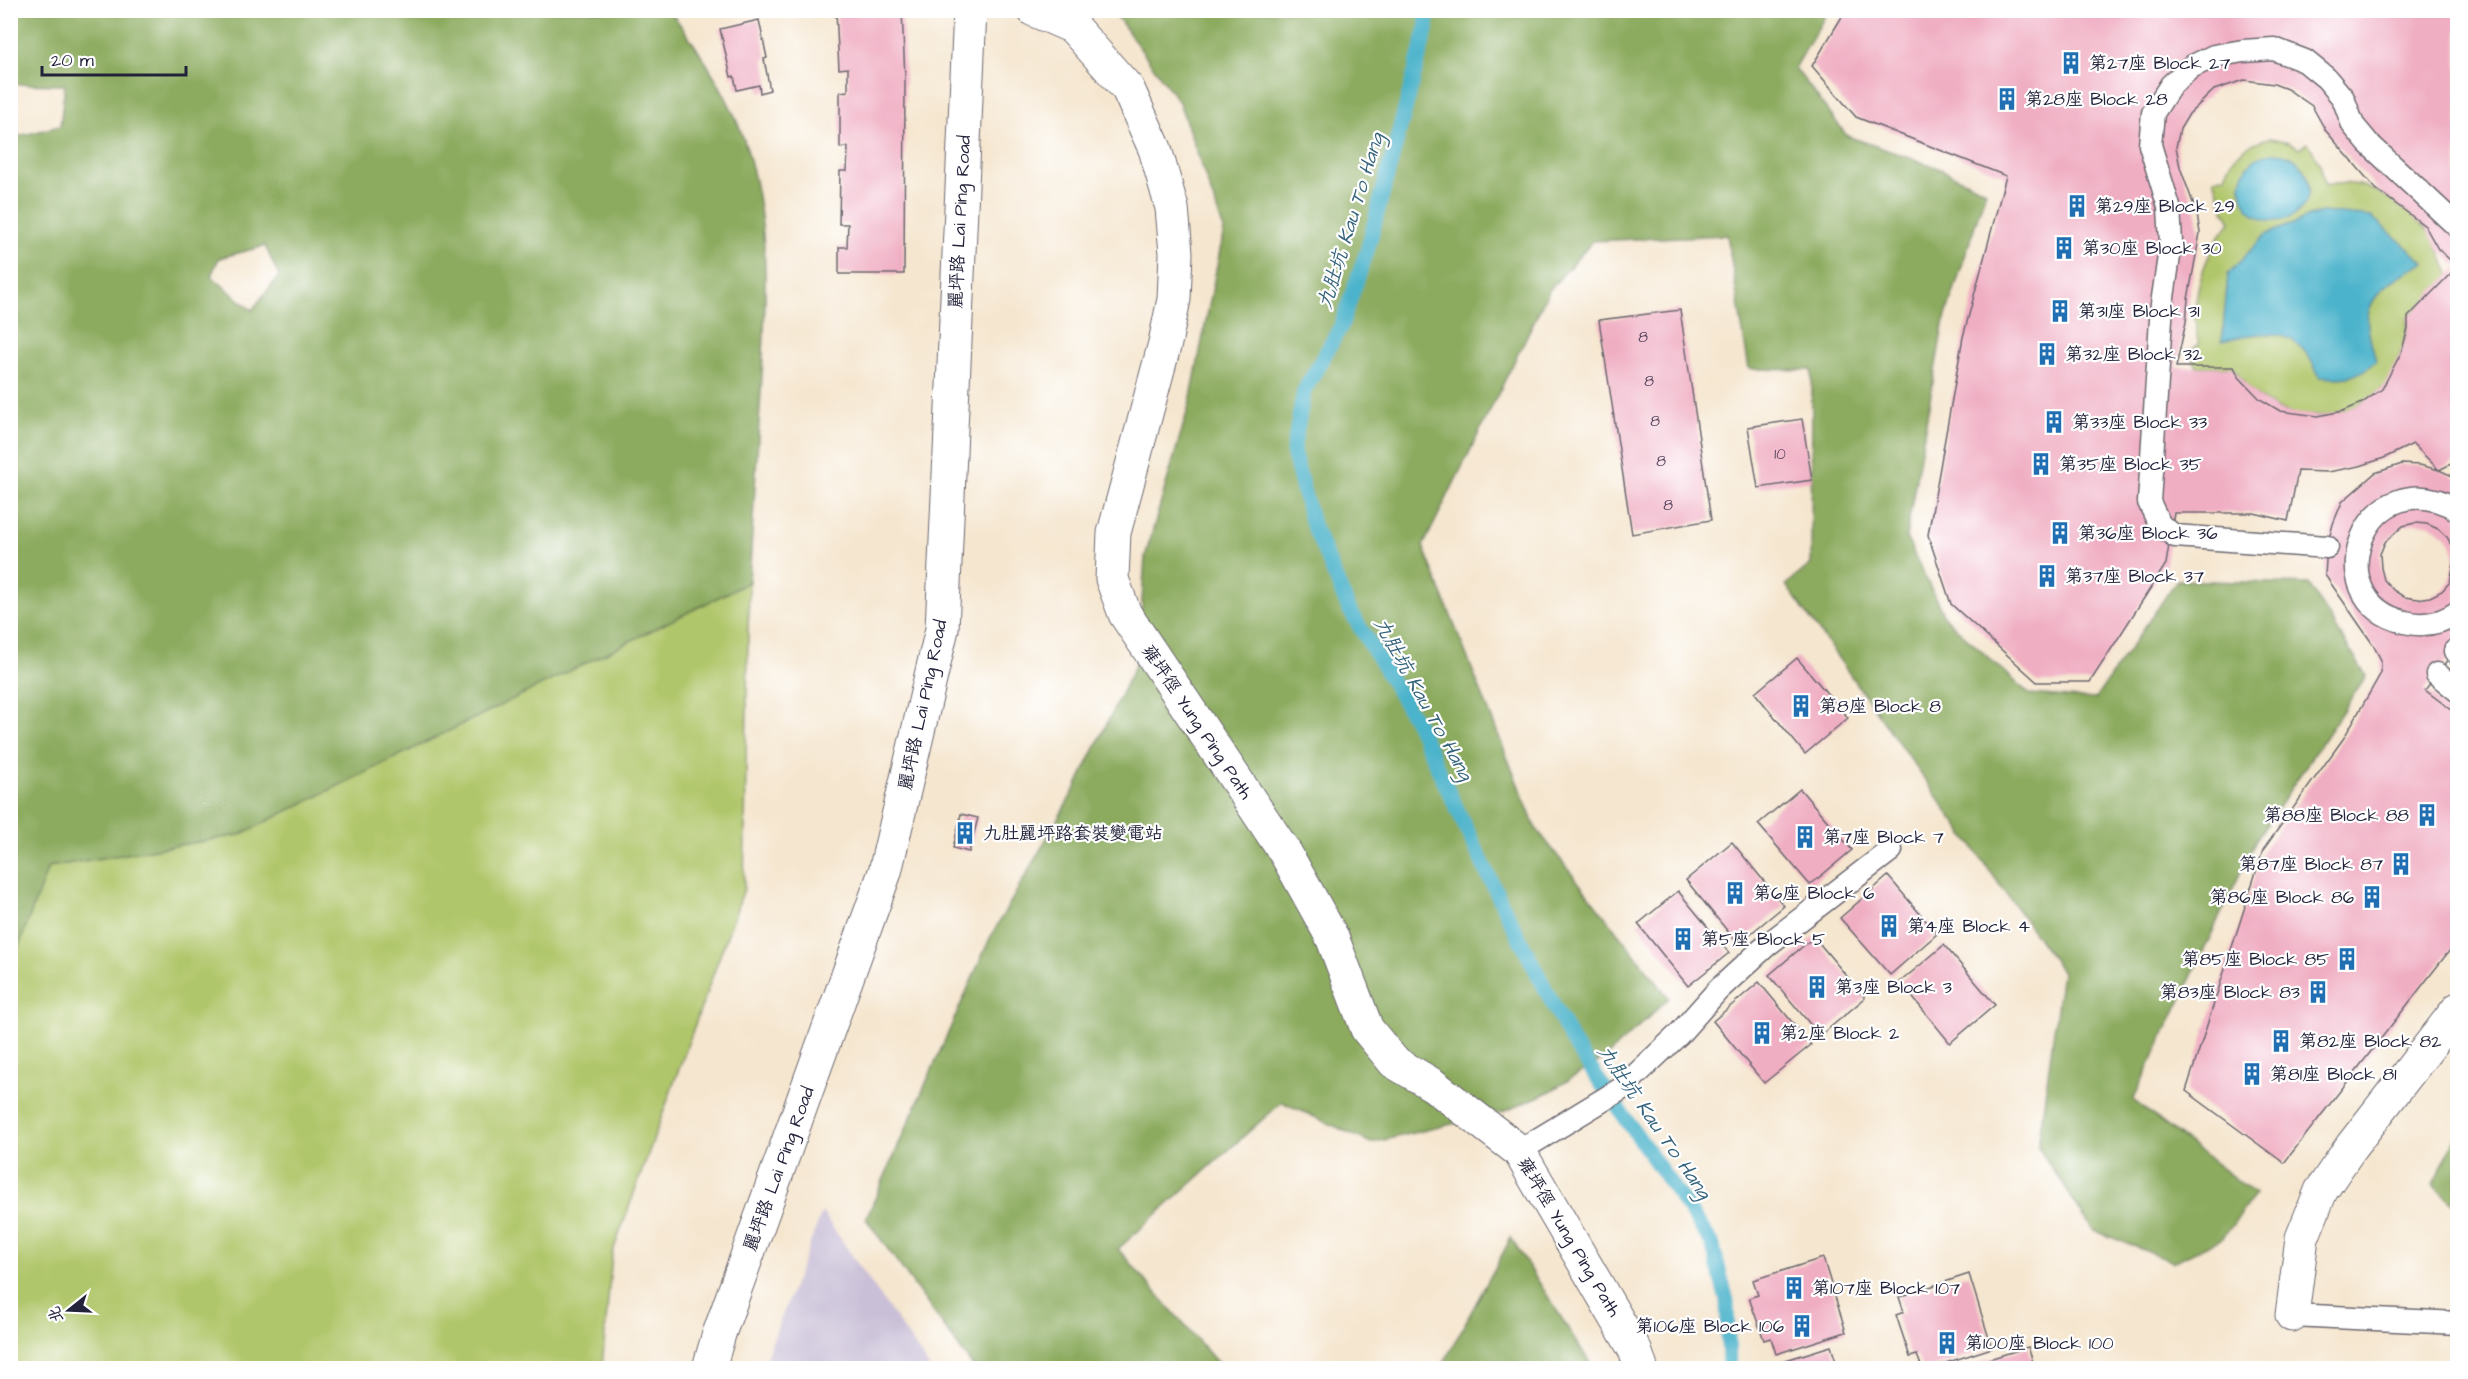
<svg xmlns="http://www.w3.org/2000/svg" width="2468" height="1379" viewBox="0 0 2468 1379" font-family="'Architects Daughter','LXGW WenKai TC',sans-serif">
	<rect width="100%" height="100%" fill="#fff"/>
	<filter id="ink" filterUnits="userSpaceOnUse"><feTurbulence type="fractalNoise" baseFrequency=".0167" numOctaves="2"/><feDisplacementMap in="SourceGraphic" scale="12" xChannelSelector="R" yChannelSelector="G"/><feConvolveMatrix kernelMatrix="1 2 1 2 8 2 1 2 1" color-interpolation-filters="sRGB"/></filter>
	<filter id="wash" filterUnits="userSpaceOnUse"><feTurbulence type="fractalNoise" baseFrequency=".008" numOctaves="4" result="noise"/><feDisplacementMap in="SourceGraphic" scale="24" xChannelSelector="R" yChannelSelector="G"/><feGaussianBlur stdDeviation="1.35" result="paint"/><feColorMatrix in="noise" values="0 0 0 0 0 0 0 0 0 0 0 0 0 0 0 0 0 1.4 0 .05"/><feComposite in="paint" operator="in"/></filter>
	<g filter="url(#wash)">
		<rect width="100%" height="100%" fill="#f5e6cf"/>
		<polygon fill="#c9bfd7" points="822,1212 930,1368 762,1368"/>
		<g fill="#b0c66b" stroke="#697453" stroke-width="1.5">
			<path d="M2270,138L2289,142L2299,148L2308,143L2320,164L2325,186C2357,178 2377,190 2402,208C2410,213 2418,219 2424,226C2436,239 2443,260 2450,276L2408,317C2407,337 2396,376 2381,390C2334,429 2264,425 2234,367H2197L2189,350L2199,345C2188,301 2203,255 2231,221L2225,212L2214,179L2225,176C2233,153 2247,143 2270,138Z"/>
			<polygon points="749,582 744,889 612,1254 602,1368 11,1368 10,967 48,867 239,835"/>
		</g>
		<g fill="#8cab5f" stroke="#57664d" stroke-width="1.5" fill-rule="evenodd">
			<path d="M11,10L670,11C700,50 728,93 744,140C772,224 766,305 761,392C757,455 753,518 749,582L239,835L48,867L11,967V138L60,126L65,85L11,84ZM265,246L279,276L252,310L211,276L219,258Z"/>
			<polygon points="1113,11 1828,11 1795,68 1847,136 1936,167 1986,191 1943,325 1906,537 1945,618 2029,694 2095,699 2177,580 2309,584 2366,676 2255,842 2133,1100 2255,1194 2223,1238 2173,1262 2093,1230 2038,1147 2062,972 1786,585 1811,564 1812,370 1749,369 1727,235 1593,241 1550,289 1423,546 1535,827 1669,998 1606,1057 1549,1092 1503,1112 1371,1143 1282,1102 1118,1249 1222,1368 974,1368 866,1219 990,938 1076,787 1138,659 1145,557 1190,402 1224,230 1179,102"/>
			<polygon points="2457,1135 2457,1207 2433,1184"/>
			<polygon points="1511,1238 1593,1368 1441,1368"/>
		</g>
		<g fill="#4cb3cb" stroke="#376a83" stroke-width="1.5">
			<circle cx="2275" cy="187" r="34"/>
			<path d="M2322,212L2372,217L2425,263C2403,273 2373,288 2368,315C2365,326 2373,349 2376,361C2355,379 2346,379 2319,377C2299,326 2269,329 2222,341L2228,274L2265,235Z"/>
		</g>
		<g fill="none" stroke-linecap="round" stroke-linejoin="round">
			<polyline stroke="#4cb3cb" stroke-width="15" points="1426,10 1427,27 1367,251 1341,326 1304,391 1293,451 1311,520 1348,607 1416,722 1502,904 1573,1043 1712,1243 1727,1301 1729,1368"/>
		</g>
		<g id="blocks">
			<g fill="#f0aec3" fill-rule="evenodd">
				<polygon points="902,10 905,78 904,274 839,274 839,247 847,247 848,224 839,224 840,171 847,171 848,147 840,148 840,92 848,91 848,68 839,69 836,11"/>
				<path d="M1846,10H2457V266L2438,249L2425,226L2376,189L2326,131L2312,106L2287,89L2274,84L2244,80L2214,90L2189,114L2180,129L2176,147L2180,167L2197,214L2200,233L2188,299L2186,322L2176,367H2234L2239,377L2260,399L2280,411L2318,416L2343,411L2362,403L2382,389L2401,353L2408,329V317L2457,267V461L2439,470L2457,478V647L2425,690L2457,714V941L2284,1163L2186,1091L2263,850L2343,739L2381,673V660L2372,643L2325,575L2327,547L2333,524L2342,502L2375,473L2402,464L2420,465L2439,470L2413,444L2384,458L2360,466L2328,472L2298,471L2288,521L2254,513H2174L2166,564L2090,682H2037L1951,604L1928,535L1963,337L2006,176L1856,117L1812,66ZM2415,523L2427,524L2438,529L2447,537L2453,547L2455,559L2450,582L2442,591L2430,597L2418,599L2404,597L2393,590L2384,580L2381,568L2380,554L2385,542L2403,526Z"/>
				<polygon points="759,20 767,58 764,59 770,90 760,93 759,85 737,90 734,76 731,77 720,29"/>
				<polygon points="1680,310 1711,520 1632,534 1599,320"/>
				<polygon points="1802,419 1812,480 1758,488 1748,427"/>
				<polygon points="1797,658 1848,718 1805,754 1755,693"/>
				<polygon points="1800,789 1852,850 1810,885 1758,824"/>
				<polygon points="961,814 978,818 969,852 953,848"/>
				<polygon points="1732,842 1784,906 1738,944 1686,880"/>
				<polygon points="1888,876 1937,934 1890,975 1840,918"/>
				<polygon points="1678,891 1729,953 1688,986 1638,924"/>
				<polygon points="1814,937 1865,998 1820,1036 1769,975"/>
				<polygon points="1944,945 1995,1005 1950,1043 1900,982"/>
				<polygon points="1759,982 1811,1045 1764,1083 1713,1021"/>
				<polygon points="1823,1258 1846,1332 1776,1354 1771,1338 1764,1340 1749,1298 1758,1295 1753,1280"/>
				<polygon points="1969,1274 1992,1348 1930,1368 1922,1368 1917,1355 1910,1357 1896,1315 1904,1312 1899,1297"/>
				<polygon points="1831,1346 1838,1368 1760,1368"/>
				<polygon points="2028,1347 2035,1368 1960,1368"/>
			</g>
		</g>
	</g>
	<g filter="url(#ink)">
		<use href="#blocks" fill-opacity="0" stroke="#6c676f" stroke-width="1.5"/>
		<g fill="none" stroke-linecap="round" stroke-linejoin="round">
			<g stroke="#6c676f" stroke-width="25">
				<g id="lane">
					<path d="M2458,510C2365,455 2313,601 2405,622C2424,627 2442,623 2458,612"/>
					<polyline points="2327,547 2175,536 2160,525 2149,502 2162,304 2171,243 2169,207 2150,145 2153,113 2171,85 2191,67 2214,56 2243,51 2274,49 2305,61 2326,78 2343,98 2353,125 2368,143 2458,227"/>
					<polyline points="2455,651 2458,653"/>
					<polyline points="2437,674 2458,691"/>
					<polyline points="1519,1151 1621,1089 1679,1034 1718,990 1767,945 1891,850"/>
					<polyline points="2292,1315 2458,1323"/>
				</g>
			</g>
			<g stroke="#6c676f" stroke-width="35">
				<g id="street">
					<polyline points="1034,10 1073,27 1128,89 1155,149 1172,208 1176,253 1174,299 1165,343 1114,533 1112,579 1125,614 1286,854 1332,937 1367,1029 1394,1062 1433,1085 1519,1151 1635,1350 1641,1368"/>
					<polyline points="2292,1315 2302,1238 2321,1191 2351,1147 2458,1009"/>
					<polyline points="709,1368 719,1334 885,872 942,629 970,10"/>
				</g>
			</g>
			<use href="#lane" stroke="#fff" stroke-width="22"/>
			<use href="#street" stroke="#fff" stroke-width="33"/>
		</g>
	</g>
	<defs>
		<g id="building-bare" transform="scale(1.8)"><path d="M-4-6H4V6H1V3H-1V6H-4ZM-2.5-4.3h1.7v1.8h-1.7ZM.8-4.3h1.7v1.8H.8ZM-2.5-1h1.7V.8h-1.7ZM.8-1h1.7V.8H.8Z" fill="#1f6fb2" stroke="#fff" stroke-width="2.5" paint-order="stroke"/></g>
	</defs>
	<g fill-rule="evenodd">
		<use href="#building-bare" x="2071" y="63"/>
		<use href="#building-bare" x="2007" y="99"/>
		<use href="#building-bare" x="2077" y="206"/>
		<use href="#building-bare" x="2064" y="248"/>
		<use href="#building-bare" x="2060" y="311"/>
		<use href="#building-bare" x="2047" y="354"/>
		<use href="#building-bare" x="2054" y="422"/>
		<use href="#building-bare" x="2041" y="464"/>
		<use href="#building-bare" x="2060" y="533"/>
		<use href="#building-bare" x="2047" y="576"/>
		<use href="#building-bare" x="1801" y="706"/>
		<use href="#building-bare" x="2427" y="815"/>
		<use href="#building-bare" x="965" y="833"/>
		<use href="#building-bare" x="1805" y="837"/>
		<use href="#building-bare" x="2401" y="864"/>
		<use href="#building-bare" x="1735" y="893"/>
		<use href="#building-bare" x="2372" y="897"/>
		<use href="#building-bare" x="1889" y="926"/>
		<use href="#building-bare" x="1683" y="939"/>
		<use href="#building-bare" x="2347" y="959"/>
		<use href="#building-bare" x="1817" y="987"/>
		<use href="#building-bare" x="2318" y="992"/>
		<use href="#building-bare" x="1762" y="1033"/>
		<use href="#building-bare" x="2281" y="1041"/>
		<use href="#building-bare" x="2252" y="1074"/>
		<use href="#building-bare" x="1794" y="1288"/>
		<use href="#building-bare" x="1802" y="1326"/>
		<use href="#building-bare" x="1947" y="1343"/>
	</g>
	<g text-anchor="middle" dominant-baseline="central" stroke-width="4.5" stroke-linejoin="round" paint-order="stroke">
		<g font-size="15" fill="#56455d">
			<text x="1643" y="337">8</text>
			<text x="1649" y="381">8</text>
			<text x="1655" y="421">8</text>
			<text x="1780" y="454">10</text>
			<text x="1661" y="461">8</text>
			<text x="1668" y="505">8</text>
		</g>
		<g font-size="18" fill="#22223b" stroke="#fff" text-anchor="start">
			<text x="2089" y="63">第27座 Block 27</text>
			<text x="2025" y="99">第28座 Block 28</text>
			<text x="2095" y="206">第29座 Block 29</text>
			<text x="2082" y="248">第30座 Block 30</text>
			<text x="2078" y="311">第31座 Block 31</text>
			<text x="2065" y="354">第32座 Block 32</text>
			<text x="2072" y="422">第33座 Block 33</text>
			<text x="2059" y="464">第35座 Block 35</text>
			<text x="2078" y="533">第36座 Block 36</text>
			<text x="2065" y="576">第37座 Block 37</text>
			<text x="1819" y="706">第8座 Block 8</text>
			<text x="2409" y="815" text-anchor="end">第88座 Block 88</text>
			<text x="983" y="833">九肚麗坪路套裝變電站</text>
			<text x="1823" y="837">第7座 Block 7</text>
			<text x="2383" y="864" text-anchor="end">第87座 Block 87</text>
			<text x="1753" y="893">第6座 Block 6</text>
			<text x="2354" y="897" text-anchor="end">第86座 Block 86</text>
			<text x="1907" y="926">第4座 Block 4</text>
			<text x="1701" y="939">第5座 Block 5</text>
			<text x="2329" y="959" text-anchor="end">第85座 Block 85</text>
			<text x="1835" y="987">第3座 Block 3</text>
			<text x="2300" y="992" text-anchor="end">第83座 Block 83</text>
			<text x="1780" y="1033">第2座 Block 2</text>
			<text x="2299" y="1041">第82座 Block 82</text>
			<text x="2270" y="1074">第81座 Block 81</text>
			<text x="1812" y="1288">第107座 Block 107</text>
			<text x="1784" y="1326" text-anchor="end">第106座 Block 106</text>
			<text x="1965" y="1343">第100座 Block 100</text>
		</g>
		<g font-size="18" fill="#22223b" stroke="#fff">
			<text transform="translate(960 222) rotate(-87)">麗坪路 Lai Ping Road</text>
			<text transform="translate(923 705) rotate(-78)">麗坪路 Lai Ping Road</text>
			<text transform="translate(1197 722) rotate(56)">雍坪徑 Yung Ping Path</text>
			<text transform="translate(779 1169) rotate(-70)">麗坪路 Lai Ping Road</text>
			<text transform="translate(1569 1237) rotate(59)">雍坪徑 Yung Ping Path</text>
		</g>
		<g font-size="20" font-style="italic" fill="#35637c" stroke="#fff">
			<text transform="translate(1351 221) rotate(-73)">九肚坑 Kau To Hang</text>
			<text transform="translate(1423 699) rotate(61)">九肚坑 Kau To Hang</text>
			<text transform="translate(1654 1122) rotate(55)">九肚坑 Kau To Hang</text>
		</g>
	</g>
	<rect width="2468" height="1379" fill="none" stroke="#fff" stroke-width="36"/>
	<g transform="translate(69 1310) rotate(252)" stroke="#ffffff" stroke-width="4.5" paint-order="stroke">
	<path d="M0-4.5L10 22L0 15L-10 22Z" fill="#22223b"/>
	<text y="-9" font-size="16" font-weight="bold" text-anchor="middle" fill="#22223b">北</text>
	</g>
	<path d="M42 66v9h144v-9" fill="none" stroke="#22223b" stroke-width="3"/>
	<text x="51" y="66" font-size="18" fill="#22223b" stroke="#ffffff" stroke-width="4.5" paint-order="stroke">20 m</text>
</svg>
